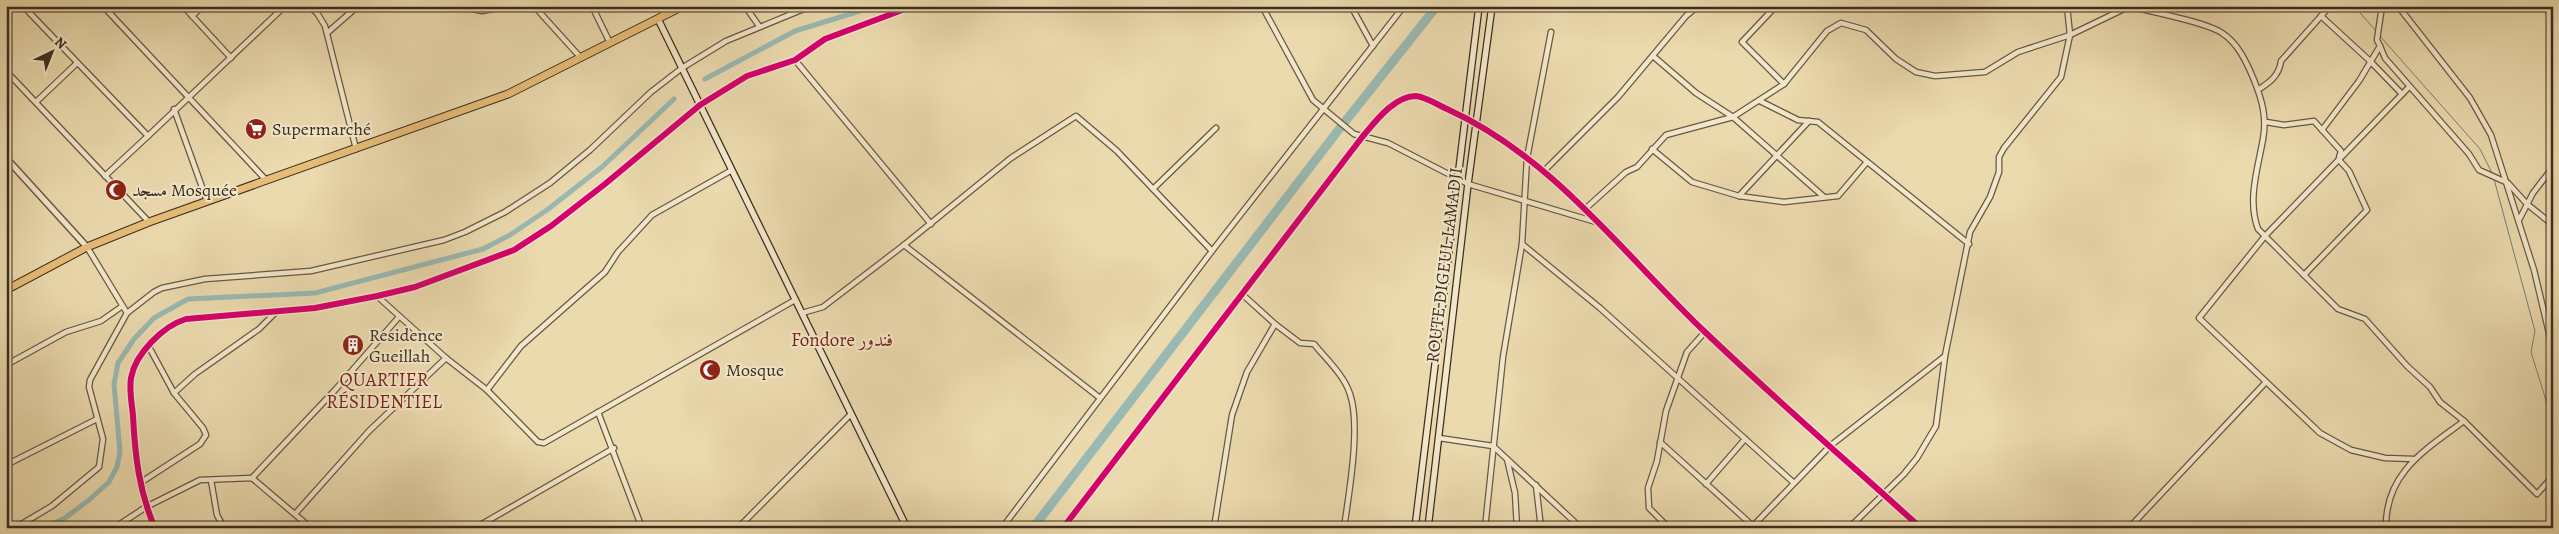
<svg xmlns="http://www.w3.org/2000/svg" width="2559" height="534" viewBox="0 0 2559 534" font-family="Alegreya,Amiri,serif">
	<rect width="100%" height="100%" fill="#ebdaae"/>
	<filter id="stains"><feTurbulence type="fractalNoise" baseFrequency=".004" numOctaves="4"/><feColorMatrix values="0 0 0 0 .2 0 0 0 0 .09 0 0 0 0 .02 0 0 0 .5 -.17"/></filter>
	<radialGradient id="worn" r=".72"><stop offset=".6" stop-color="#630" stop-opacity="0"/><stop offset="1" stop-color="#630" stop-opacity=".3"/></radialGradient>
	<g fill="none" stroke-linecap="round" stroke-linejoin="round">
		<g stroke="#748177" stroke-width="1">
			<polyline points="2354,6 2377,32"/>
			<polyline points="2379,35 2480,149 2493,175"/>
			<polyline points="2494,179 2535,331 2531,352 2553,423"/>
		</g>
		<g stroke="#9ab9b2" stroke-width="5">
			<polyline points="705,79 795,31 876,6"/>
			<polyline points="44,528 65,518 89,500 109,482 117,467 120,452 114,384 118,363 134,339 154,318 188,299 315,293 483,249 510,235 547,210 602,167 674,99"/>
		</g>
		<polyline stroke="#9ab9b2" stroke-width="9" points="1033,528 1340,128 1437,6"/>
		<g stroke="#685843" stroke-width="7">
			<g id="minor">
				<polyline points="23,6 148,136 285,6"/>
				<polyline points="103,6 266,180"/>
				<polyline points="183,6 231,58"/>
				<polyline points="309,6 317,13 325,26 356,149"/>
				<polyline points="458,6 482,11 507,6"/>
				<polyline points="534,6 581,58"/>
				<polyline points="592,6 610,43"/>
				<polyline points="745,6 759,26"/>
				<polyline points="1262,6 1313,100 1354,134 1388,143 1468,184 1596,222"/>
				<polyline points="1351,6 1373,46"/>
				<polyline points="1776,6 1742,42 1784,84"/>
				<path d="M2127,6C2148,11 2206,22 2222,33C2238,43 2247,63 2254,80C2262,100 2267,117 2263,139C2258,168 2247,200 2258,229L2338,309L2365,319L2407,366L2430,387L2440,402L2464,421L2537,494L2553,476"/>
				<polyline points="2398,6 2470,98 2491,135 2534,270 2553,350"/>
				<polyline points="192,16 203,6"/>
				<polyline points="2321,16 2370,61 2402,94"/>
				<polyline points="327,33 358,6"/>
				<polyline points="2380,46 2385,58 2469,154 2479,170 2508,183 2527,204 2553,225"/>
				<polyline points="1653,56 1696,93 1733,117 1824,197"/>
				<polyline points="795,60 931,224"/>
				<polyline points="6,71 149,222"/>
				<polyline points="2409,87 2265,236 2199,318 2320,433 2351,450 2385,458 2413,459"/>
				<path d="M2258,90C2270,82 2279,76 2281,61L2330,6"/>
				<polyline points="1760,101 1798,120 1818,122 1969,244"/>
				<polyline points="36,102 76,64"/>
				<polyline points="174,109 207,201"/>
				<polyline points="2266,122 2284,125 2314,121 2341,151 2339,158"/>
				<polyline points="2322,130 2359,81 2380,46 2377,40 2382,6"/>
				<polyline points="1652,149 1692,182 1739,196 1784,202 1838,196 1867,162"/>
				<polyline points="1543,172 1618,97 1686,16 1698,6"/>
				<polyline points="105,176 148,136"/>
				<polyline points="1153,189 1216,128"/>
				<polyline points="1739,196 1809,121"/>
				<polyline points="1584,210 1626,172 1637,167 1666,135 1733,117 1784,84 1827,31 1841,23 1866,30 1896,59 1916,72 1935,76 1985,72 2018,52 2070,35 2128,7"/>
				<polyline points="2519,220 2533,193 2553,167"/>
				<polyline points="1522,244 1600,308 1794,483"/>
				<polyline points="904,245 1100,398"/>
				<polyline points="87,247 127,313"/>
				<polyline points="2304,275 2367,210 2349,171 2339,160"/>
				<polyline points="377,296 446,358"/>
				<polyline points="802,313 823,307 904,245 1011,158 1076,116 1117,151 1212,251"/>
				<path d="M1275,324L1300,343L1314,344C1326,359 1344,375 1350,394C1361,426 1349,493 1344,528"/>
				<polyline points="6,365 66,332 101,321 121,307"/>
				<polyline points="487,390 521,346 605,272 618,252 652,215 732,170"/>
				<polyline points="174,393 195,374 259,329 276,312"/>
				<polyline points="598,412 642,528"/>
				<polyline points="1439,438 1493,446 1581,528"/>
				<polyline points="1660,442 1753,526"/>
				<polyline points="1507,459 1515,493 1517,528"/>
				<polyline points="6,465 97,419"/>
				<polyline points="252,478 335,390 398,318"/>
				<polyline points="211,480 217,515 224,528"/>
				<polyline points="140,483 200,444 206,435 203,428 174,393 149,347"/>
				<polyline points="1706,484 1745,439"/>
				<polyline points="1536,485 1541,528"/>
				<polyline points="295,514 369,431 446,358 487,390 538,442 544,443 795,300"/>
				<polyline points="15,528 52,506 99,467 103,439 89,387 90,380 127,313 154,292 162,288 205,279 311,271 444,240 465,232 505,212 550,183 590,150 651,92 682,68 726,41 811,6"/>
				<polyline points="114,528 146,507 200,480 252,478 311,528"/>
				<path d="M155,528C139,492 135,455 133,416C132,404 129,391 131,378C135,354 163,326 186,319L315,308L377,296L415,287L514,250L551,226L605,184L700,105L747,76L795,60L825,39L913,6"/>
				<polyline points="475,528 614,448"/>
				<polyline points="738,528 851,414"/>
				<polyline points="1002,528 1212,251 1404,6"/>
				<path d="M1063,528L1363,136C1375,122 1394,96 1416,96C1426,97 1438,105 1447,109C1552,156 1624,255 1705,332C1775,399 1849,463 1921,528"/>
				<polyline points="1214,528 1232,415 1247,372 1275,324 1243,295"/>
				<polyline points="1485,528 1503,357 1522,244 1527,158 1551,32"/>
				<polyline points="1669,528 1649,508 1648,488 1657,461 1666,411 1687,352 1705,332"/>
				<polyline points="1751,528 1830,446 1945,356"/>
				<polyline points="1849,528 1904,474 1917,458 1936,426 1945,356 1970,232 1990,197 1999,172 1999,157 2004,148 2061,77 2070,35 2067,6"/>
				<polyline points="2129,528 2266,382"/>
				<path d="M2386,528C2385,473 2425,450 2464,421"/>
			</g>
		</g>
		<g stroke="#685843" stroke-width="8">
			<polyline id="tertiary" points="6,158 87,247"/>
		</g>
		<g stroke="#3c2d1f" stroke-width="8">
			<g id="secondary">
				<polyline points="658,19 907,528"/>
				<polyline points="1415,528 1479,6"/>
				<polyline points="1428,528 1468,184 1492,6"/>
			</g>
		</g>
		<g stroke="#3c2d1f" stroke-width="9">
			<polyline id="trunk" points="6,290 87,247 149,222 508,94 683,6"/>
		</g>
		<use href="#minor" stroke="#f2e7ca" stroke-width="4.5"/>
		<use href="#tertiary" stroke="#f2e7ca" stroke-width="5"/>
		<use href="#secondary" stroke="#f2e7ca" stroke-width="5.5"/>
		<use href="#trunk" stroke="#e6bd77" stroke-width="7"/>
		<g stroke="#f2e7ca" stroke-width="9">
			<g id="cycleway">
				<path d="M155,528C139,492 135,455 133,416C132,404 129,391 131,378C135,354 163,326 186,319L315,308L377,296L415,287L514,250L551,226L605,184L700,105L747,76L795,60L825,39L913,6"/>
				<path d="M1063,528L1363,136C1375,122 1394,96 1416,96C1426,97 1438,105 1447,109C1552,156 1624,255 1705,332C1775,399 1849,463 1921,528"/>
			</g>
		</g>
		<use href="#cycleway" stroke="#d6006c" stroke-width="6"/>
	</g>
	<defs>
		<g id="supermarket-disc" transform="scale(1.125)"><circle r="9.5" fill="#8f2418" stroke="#f2e7ca"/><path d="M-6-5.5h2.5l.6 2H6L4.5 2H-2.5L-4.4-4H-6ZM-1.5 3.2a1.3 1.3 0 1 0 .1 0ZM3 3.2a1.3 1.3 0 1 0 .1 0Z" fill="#fff"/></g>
		<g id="mosque-disc" transform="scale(1.125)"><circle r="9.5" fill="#8f2418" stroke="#f2e7ca"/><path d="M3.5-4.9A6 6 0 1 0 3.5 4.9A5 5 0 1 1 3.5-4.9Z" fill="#fff"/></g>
		<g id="building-disc" transform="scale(1.125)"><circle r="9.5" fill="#8f2418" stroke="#f2e7ca"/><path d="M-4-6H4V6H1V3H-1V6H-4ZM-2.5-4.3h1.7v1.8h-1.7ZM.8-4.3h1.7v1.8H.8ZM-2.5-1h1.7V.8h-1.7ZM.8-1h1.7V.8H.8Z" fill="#fff"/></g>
	</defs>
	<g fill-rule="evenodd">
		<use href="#supermarket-disc" x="256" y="129"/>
		<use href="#mosque-disc" x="116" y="190"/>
		<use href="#building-disc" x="353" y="345"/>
		<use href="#mosque-disc" x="710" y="370"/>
	</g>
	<g text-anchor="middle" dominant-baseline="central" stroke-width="4" stroke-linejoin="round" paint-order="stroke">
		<g font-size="18" fill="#3c2d1f" stroke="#f2e7ca" text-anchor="start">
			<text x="272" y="129">Supermarché</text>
			<text x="132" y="190">مسجد Mosquée</text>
			<text x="369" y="335">Residence<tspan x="369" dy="21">Gueillah</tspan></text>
			<text x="726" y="370">Mosque</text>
		</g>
		<g font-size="18" fill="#3c2d1f" stroke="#f2e7ca">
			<text transform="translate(1444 265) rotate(-83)">ROUTE DIGEUL LAMADJI</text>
		</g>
		<g font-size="19" fill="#7a1f14" stroke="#f2e7ca">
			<text x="842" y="340">Fondore فندور</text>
			<text x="384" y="380">QUARTIER<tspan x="384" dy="22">RÉSIDENTIEL</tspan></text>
		</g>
	</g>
	<rect width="2559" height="534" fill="none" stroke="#ebdaae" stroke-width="25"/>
	<rect x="8" y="8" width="2544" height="519" fill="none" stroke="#3c2d1f" stroke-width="2.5"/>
	<rect x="12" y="12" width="2534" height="509" fill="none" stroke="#3c2d1f"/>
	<g transform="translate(52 52) rotate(43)" stroke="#f2e7ca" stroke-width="4" paint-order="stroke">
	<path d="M0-4L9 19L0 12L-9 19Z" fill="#3c2d1f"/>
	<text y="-8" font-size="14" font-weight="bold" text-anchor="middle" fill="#3c2d1f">N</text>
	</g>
	<rect width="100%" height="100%" filter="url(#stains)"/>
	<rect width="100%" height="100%" fill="url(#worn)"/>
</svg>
